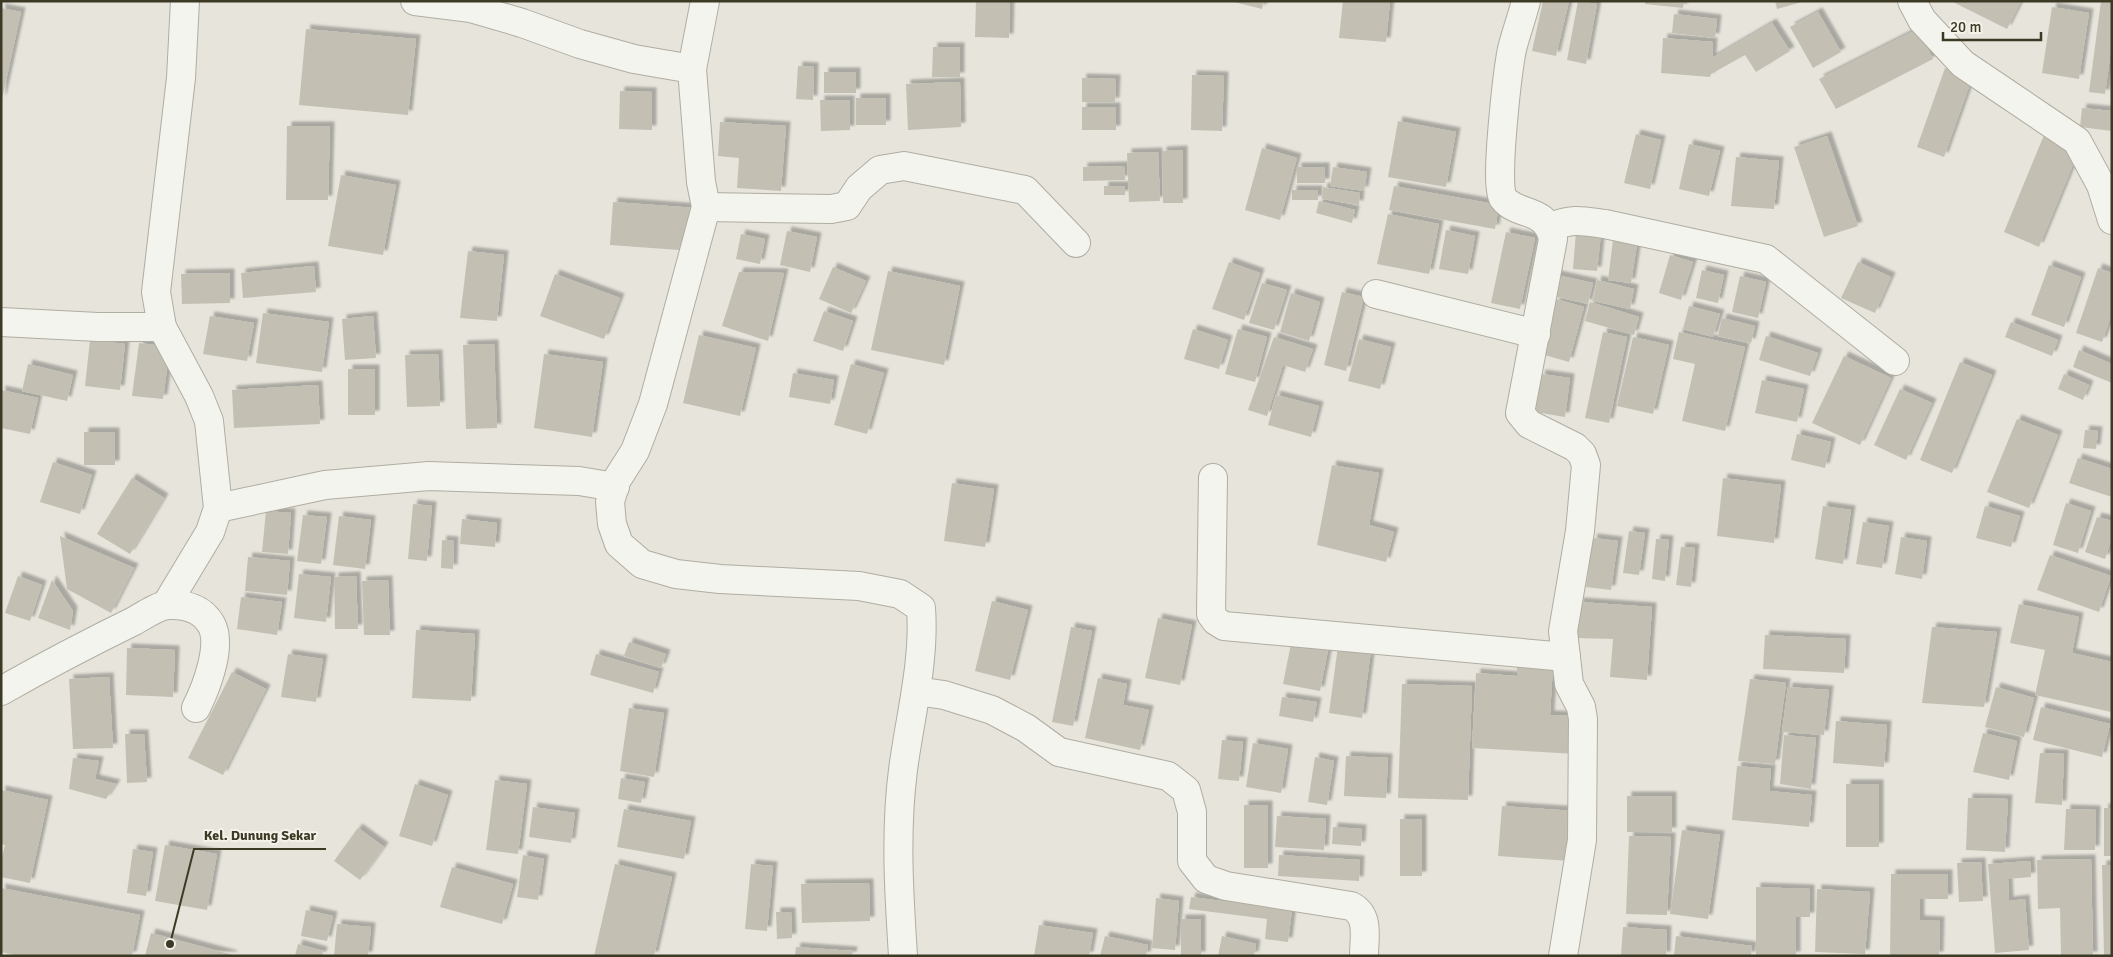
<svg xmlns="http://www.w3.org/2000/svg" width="2113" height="957" viewBox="0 0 2113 957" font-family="Signika,sans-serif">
	<defs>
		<filter id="shadow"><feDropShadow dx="4.5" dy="-4.5" stdDeviation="1" flood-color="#0004"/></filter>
	</defs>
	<rect width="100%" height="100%" fill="#e6e4db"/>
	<g fill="#c3c0b3" filter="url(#shadow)">
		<polygon points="976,1 1010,1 1009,38 975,37"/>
		<polygon points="1230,1 1264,1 1262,9"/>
		<polygon points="1343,1 1390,1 1386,42 1339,38"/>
		<polygon points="1543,1 1569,1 1556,56 1532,51"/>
		<polygon points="1578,1 1597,4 1586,64 1567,60"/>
		<polygon points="1645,1 1684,1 1683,8 1645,4"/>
		<polygon points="1775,1 1802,1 1802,2 1777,9"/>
		<polygon points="1951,1 2021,1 2007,29"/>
		<polygon points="2101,1 2112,1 2112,41 2105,94 2089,92"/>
		<polygon points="2052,7 2089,13 2079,79 2042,73"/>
		<polygon points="1,8 21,12 2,99 1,99"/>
		<polygon points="1818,12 1841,52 1813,68 1790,27"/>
		<polygon points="1674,14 1717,19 1715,38 1672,33"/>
		<polygon points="1772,23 1790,51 1756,72 1745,55 1711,74 1710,77 1661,73 1663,38 1713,42 1712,58"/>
		<polygon points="306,29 416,39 408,115 299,105"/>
		<polygon points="1918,29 1933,59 1836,109 1819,79"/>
		<polygon points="933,47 960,47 960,77 932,77"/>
		<polygon points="798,66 814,67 813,100 796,99"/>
		<polygon points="1945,68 1972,78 1944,157 1917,147"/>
		<rect x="824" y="72" width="32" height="21"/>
		<polygon points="1192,75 1224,76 1222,131 1191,130"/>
		<polygon points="1082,78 1116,79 1115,102 1082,102"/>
		<polygon points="960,82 961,127 908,130 906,84"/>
		<polygon points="620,91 652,92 652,130 619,129"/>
		<rect x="856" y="98" width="30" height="27"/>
		<polygon points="820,100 850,100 850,130 821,131"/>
		<rect x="1082" y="107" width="34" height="23"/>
		<polygon points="2082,108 2112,111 2112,131 2080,127"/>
		<polygon points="1398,121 1456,132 1446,187 1388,177"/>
		<polygon points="720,122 786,126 781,191 737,188 739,158 718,156"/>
		<polygon points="287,126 330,126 328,200 286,200"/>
		<polygon points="1636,134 1661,140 1650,189 1624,183"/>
		<polygon points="2044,135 2079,150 2039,247 2004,232"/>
		<polygon points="1827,136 1858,226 1824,237 1794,147"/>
		<polygon points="1689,144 1720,151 1709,196 1679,189"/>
		<polygon points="1262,148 1297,158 1280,220 1245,210"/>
		<polygon points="1183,150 1183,203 1163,203 1162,151"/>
		<polygon points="1158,152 1160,201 1129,202 1127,153"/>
		<polygon points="1736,157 1779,161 1774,209 1731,206"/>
		<polygon points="1124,166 1125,180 1083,181 1083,167"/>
		<rect x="1297" y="167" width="28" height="16"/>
		<polygon points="1333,167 1367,172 1364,191 1330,186"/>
		<polygon points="341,175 396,185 383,255 328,246"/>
		<rect x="1104" y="186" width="21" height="9"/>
		<polygon points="1394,186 1499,205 1495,229 1389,210"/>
		<polygon points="1323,187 1360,193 1359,205 1322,199"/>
		<rect x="1292" y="190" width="26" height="10"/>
		<polygon points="1319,201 1355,210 1352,223 1316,213"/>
		<polygon points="613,202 696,208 693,251 610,245"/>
		<polygon points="1388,214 1439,224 1429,274 1377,264"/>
		<polygon points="1446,230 1475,236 1468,274 1439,269"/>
		<polygon points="787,231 817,237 810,272 780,265"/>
		<polygon points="1576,231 1601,233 1597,271 1573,269"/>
		<polygon points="1506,232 1535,238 1520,309 1491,303"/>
		<polygon points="741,234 765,239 760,264 736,259"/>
		<polygon points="1613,240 1637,244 1631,283 1608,280"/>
		<polygon points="468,251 504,255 497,321 460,318"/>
		<polygon points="1670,255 1693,262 1681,300 1659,293"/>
		<polygon points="1229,262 1260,273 1244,320 1212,309"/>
		<polygon points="1858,262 1891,277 1875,313 1841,298"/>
		<polygon points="2049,265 2081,277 2064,327 2031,315"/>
		<polygon points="314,266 316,292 243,298 241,273"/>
		<polygon points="833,267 866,281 851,313 819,299"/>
		<polygon points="2098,268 2112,273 2112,313 2102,342 2076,333"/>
		<polygon points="1702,270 1724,275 1718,303 1696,298"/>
		<polygon points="888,271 960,286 944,365 871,350"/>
		<polygon points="739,272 784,273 768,341 722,326"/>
		<polygon points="230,273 230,303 182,304 181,274"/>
		<polygon points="555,274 620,298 604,339 540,316"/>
		<polygon points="1552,274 1593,283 1588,304 1547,295"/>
		<polygon points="1740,276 1766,282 1758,318 1732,312"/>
		<polygon points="1597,280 1634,289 1630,309 1593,301"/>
		<polygon points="1262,283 1287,290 1274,330 1249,323"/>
		<polygon points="1342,292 1364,297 1346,371 1324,365"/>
		<polygon points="1291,293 1320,302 1309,341 1280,332"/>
		<polygon points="1556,299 1584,307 1569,362 1541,354"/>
		<polygon points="1590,302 1639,317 1634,335 1585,321"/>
		<polygon points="1689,306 1720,314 1713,337 1683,329"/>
		<polygon points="824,311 853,321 843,351 813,341"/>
		<polygon points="263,313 329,322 322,372 256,363"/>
		<polygon points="210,316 254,323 247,361 203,354"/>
		<polygon points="373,316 376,358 345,360 342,319"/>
		<polygon points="1722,318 1755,326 1751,343 1718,336"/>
		<polygon points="2011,322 2058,340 2052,356 2005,337"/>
		<polygon points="1193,329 1228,340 1219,369 1184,359"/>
		<polygon points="1238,329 1267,337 1255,382 1225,374"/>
		<polygon points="1603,332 1627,337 1609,423 1585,418"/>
		<polygon points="1679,332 1745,347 1725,431 1682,421 1695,364 1673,359"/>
		<polygon points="699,335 756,348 740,416 683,403"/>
		<polygon points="1766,336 1818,353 1810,376 1759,360"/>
		<polygon points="1274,337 1313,349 1305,372 1283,365 1267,416 1248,410"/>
		<polygon points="1633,337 1669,345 1653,414 1617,406"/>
		<polygon points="1359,339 1391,347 1380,389 1348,381"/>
		<polygon points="90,340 125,344 120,390 85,386"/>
		<polygon points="139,343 170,347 163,399 132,396"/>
		<polygon points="494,344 497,428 466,429 463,345"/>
		<polygon points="2079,350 2112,364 2112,383 2073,367"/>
		<polygon points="438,354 440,406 407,407 405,355"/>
		<polygon points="544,354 603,362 592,437 534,428"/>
		<polygon points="1844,356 1891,378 1860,445 1812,423"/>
		<polygon points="1960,362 1992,375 1952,473 1920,460"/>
		<polygon points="28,364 73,375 67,401 22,391"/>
		<polygon points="851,364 884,373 867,434 834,425"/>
		<rect x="348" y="369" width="27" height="46"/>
		<polygon points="793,373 834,380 830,404 789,397"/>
		<polygon points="1541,374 1570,378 1565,417 1535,412"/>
		<polygon points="2064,374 2089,385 2083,400 2058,389"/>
		<polygon points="1762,380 1804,389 1797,422 1755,413"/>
		<polygon points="318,385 320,424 234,428 232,390"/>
		<polygon points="1900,389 1932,403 1906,460 1874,445"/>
		<polygon points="1,390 38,398 30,434 1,428"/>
		<polygon points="1276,395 1319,406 1311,437 1268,425"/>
		<polygon points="2017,419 2058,435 2029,508 1987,492"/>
		<polygon points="2085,430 2098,431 2096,449 2083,448"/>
		<rect x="84" y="432" width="31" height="33"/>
		<polygon points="1797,434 1831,442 1825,468 1791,460"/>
		<polygon points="2078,458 2112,469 2112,497 2069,483"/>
		<polygon points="53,462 92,475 80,514 40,502"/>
		<polygon points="1332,465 1379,473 1369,525 1394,532 1386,562 1317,545"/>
		<polygon points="132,478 164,498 130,554 97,534"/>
		<polygon points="1723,478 1781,485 1774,543 1717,536"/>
		<polygon points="952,483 994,489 985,547 944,541"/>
		<polygon points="2066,503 2091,511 2078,553 2053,545"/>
		<polygon points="413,504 432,506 427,561 408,559"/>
		<polygon points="1823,506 1851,510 1843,564 1815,559"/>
		<polygon points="1985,506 2020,516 2011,547 1976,538"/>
		<polygon points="266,511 291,513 288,554 262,552"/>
		<polygon points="303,515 327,517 321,564 297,561"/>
		<polygon points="339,516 371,520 365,569 333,565"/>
		<polygon points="2097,517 2112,521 2112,538 2105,559 2085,552"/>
		<polygon points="462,519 497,523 495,547 460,544"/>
		<polygon points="1863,522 1889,526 1882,568 1856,564"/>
		<polygon points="1629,531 1645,533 1639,575 1623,573"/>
		<polygon points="60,536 134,568 111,613 67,589"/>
		<polygon points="1901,537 1927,541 1922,579 1895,574"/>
		<polygon points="1593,538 1618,541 1611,590 1586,587"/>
		<polygon points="1656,539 1669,540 1665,581 1652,579"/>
		<polygon points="442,540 454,541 453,569 441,568"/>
		<polygon points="1681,547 1695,548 1691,587 1676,585"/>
		<polygon points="2050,555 2111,576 2099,612 2037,590"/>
		<polygon points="248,557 290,561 287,595 245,591"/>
		<polygon points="299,574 331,577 326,622 294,618"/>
		<polygon points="18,576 42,585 30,621 5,613"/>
		<polygon points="356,576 358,629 335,629 334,577"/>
		<polygon points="52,580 73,611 70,630 38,618"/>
		<polygon points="388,580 390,635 364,635 362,581"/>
		<polygon points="241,597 282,602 277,635 237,629"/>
		<polygon points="992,601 1028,610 1010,680 975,671"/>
		<polygon points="1579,602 1652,607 1647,680 1610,677 1613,639 1576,638"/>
		<polygon points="2019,604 2079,617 2072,653 2112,662 2111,712 2035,695 2045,650 2010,643"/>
		<polygon points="1158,618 1192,625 1180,685 1145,678"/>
		<polygon points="1071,627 1092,631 1073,726 1052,722"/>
		<polygon points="1932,627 1997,632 1984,707 1922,703"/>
		<polygon points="416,630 475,634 471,701 412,698"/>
		<polygon points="1293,633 1330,640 1320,691 1283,684"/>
		<polygon points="1765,635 1846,639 1844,673 1763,669"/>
		<polygon points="629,642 666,654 661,668 624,656"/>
		<polygon points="1338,646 1371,650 1362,718 1329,713"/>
		<polygon points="127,648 175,650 173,697 126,695"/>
		<polygon points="288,654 323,659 316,702 281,697"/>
		<polygon points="596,654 659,672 653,693 590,675"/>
		<polygon points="1517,663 1553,665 1550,715 1579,716 1577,754 1472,748 1476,673 1517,676"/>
		<polygon points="232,672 266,689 223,775 188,758"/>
		<polygon points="109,677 113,748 73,749 69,679"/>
		<polygon points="1098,678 1127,684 1123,705 1149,710 1140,750 1085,738"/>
		<polygon points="1750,679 1786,683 1775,764 1738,761"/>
		<polygon points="1402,684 1472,686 1468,800 1398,798"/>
		<polygon points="1788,687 1829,690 1824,735 1782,732"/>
		<polygon points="1996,687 2034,698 2024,737 1985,727"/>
		<polygon points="1282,697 1317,702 1313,722 1279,716"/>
		<polygon points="2041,707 2110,724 2102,757 2033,740"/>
		<polygon points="629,708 664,713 654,777 620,771"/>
		<polygon points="1836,721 1887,725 1884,767 1833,763"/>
		<polygon points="1983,733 2017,741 2009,780 1973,772"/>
		<polygon points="125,734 144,734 147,782 127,783"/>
		<polygon points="1784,735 1816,738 1811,789 1780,784"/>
		<polygon points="1222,740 1243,742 1239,781 1218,779"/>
		<polygon points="1253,743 1288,749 1281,793 1246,787"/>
		<polygon points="2040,753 2064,754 2062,805 2035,803"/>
		<polygon points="1346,756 1388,758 1386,798 1344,796"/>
		<polygon points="1315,757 1334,761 1327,805 1308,802"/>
		<polygon points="73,758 99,761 95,779 116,784 106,799 69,789"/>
		<polygon points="1737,766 1771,769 1769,791 1812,795 1809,827 1732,820"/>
		<polygon points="621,778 645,782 641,803 618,799"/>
		<polygon points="495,780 527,784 518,854 486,850"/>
		<polygon points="415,784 448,795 432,846 399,836"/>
		<rect x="1846" y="784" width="33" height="63"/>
		<polygon points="1,790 48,800 30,883 1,877 1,861 5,845 1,844"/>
		<rect x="1627" y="796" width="45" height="36"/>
		<polygon points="1968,798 2008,799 2005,852 1966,850"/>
		<rect x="1244" y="805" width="24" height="63"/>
		<polygon points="1502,806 1575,811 1571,861 1498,856"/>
		<polygon points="533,807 575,813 571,843 529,837"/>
		<rect x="2104" y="808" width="8" height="48"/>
		<polygon points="624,809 691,821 684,859 617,847"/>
		<polygon points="2066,809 2096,810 2095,850 2064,850"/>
		<polygon points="1277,816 1326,819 1324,850 1275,847"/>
		<rect x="1400" y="819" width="22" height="57"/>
		<polygon points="1333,827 1362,829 1361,846 1332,844"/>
		<polygon points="358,828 384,847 360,880 334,861"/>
		<polygon points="1682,830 1720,835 1708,919 1670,914"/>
		<polygon points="1629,836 1671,837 1667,915 1626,914"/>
		<polygon points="165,845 217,854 207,910 155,901"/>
		<polygon points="133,849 153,852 146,896 127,893"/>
		<polygon points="523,855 544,859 538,900 517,897"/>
		<polygon points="1279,855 1360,860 1359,881 1278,876"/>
		<polygon points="2091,859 2093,956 2061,956 2060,908 2038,909 2037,860"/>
		<polygon points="2030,861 2031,877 2008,879 2009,901 2025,899 2029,950 1995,953 1988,864"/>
		<polygon points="1981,862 1983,901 1959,902 1957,863"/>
		<polygon points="615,864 672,877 654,956 594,956"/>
		<polygon points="751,864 773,866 767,931 745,929"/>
		<polygon points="2102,865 2112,865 2112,956 2104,956"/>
		<polygon points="452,867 513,884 502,924 440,907"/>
		<polygon points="1891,874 1948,874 1948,899 1920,899 1920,920 1940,921 1939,956 1890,956"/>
		<polygon points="869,883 870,921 802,923 801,884"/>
		<polygon points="1756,887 1810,889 1810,917 1796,917 1796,956 1756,956"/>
		<polygon points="1,888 140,915 132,956 20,956 1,952"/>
		<polygon points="1817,889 1870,892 1865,954 1815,952"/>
		<polygon points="1191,897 1292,910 1288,942 1265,939 1267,919 1189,909"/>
		<polygon points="1156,898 1179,901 1175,950 1152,948"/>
		<polygon points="306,910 333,916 327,941 301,936"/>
		<polygon points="776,912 791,912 792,938 777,939"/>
		<rect x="1181" y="919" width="20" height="37"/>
		<polygon points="337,924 371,927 368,956 334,956"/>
		<polygon points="1039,925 1093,933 1089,956 1034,956"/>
		<polygon points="1623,927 1667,930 1666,956 1621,956"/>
		<polygon points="151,933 233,955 233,956 145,956"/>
		<polygon points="1105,936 1148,945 1146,956 1100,956"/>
		<polygon points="1222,936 1256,944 1254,956 1218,956"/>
		<polygon points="1676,936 1752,946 1751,956 1674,956"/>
		<polygon points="298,944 323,951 322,956 295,956"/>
		<polygon points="796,947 853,951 852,956 795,956"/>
	</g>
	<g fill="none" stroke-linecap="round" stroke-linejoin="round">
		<g stroke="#b0ada1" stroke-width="30">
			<g id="street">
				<polyline points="415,1 471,8 522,23 580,44 634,59 692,69"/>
				<path d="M705,1L692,69L701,182L706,207L653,404L635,451L616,481L610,502L612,524L619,544L642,564L676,574L720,579L859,586L900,594L921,608C925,662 910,716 903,770C895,832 899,894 903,956"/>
				<path d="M1526,1C1522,17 1516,33 1512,49C1508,69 1494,185 1503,198C1517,217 1546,206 1553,239L1520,413L1529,424L1575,447L1582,454L1586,465L1580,531L1563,631L1569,684L1581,707L1583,719L1582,840L1563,956"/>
				<polyline points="1912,1 1922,20 1963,64 2077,141 2101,185 2112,220"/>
				<polyline points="706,207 831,209 847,206 859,188 880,170 904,166 1025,190 1076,243"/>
				<path d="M1551,227C1573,218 1582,221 1605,224L1766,259L1895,361"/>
				<polyline points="1376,294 1536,334"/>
				<polyline points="1,322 98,327 162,327"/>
				<polyline points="1213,478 1211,614 1216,621 1224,626 1566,657"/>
				<polyline points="218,508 325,485 429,476 579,481 615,487"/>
				<polyline points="166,605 210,532 218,508 209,421 199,396 162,327 156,292 181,78 185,1"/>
				<path d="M1,691C45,666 89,643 134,621C143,616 157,606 168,605C186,604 202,609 211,624C223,645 206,688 196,708"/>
				<path d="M916,691L944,695L992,710L1026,728L1059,752L1168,776L1186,790L1192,812V861L1206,879L1226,886L1351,906C1370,916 1364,937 1364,956"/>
			</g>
		</g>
		<use href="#street" stroke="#f4f4ee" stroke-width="28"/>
	</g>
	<path fill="none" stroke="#3c3925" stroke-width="2" d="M170 944L194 849H326"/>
	<circle fill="#3c3925" stroke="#f4f2ea" stroke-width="2" cx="170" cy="944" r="5"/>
	<g font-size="14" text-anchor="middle" font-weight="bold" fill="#3c3925" stroke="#f4f2ea" stroke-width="4" stroke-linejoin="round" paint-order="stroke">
		<text x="260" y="840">Kel. Dunung Sekar</text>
	</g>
	<rect width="2113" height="957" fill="none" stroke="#3c3925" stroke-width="5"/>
	<path d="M1943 32v8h98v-8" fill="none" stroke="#3c3925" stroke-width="2.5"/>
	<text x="1950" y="32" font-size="15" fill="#3c3925" stroke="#f4f2ea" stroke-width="4" paint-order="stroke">20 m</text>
</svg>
